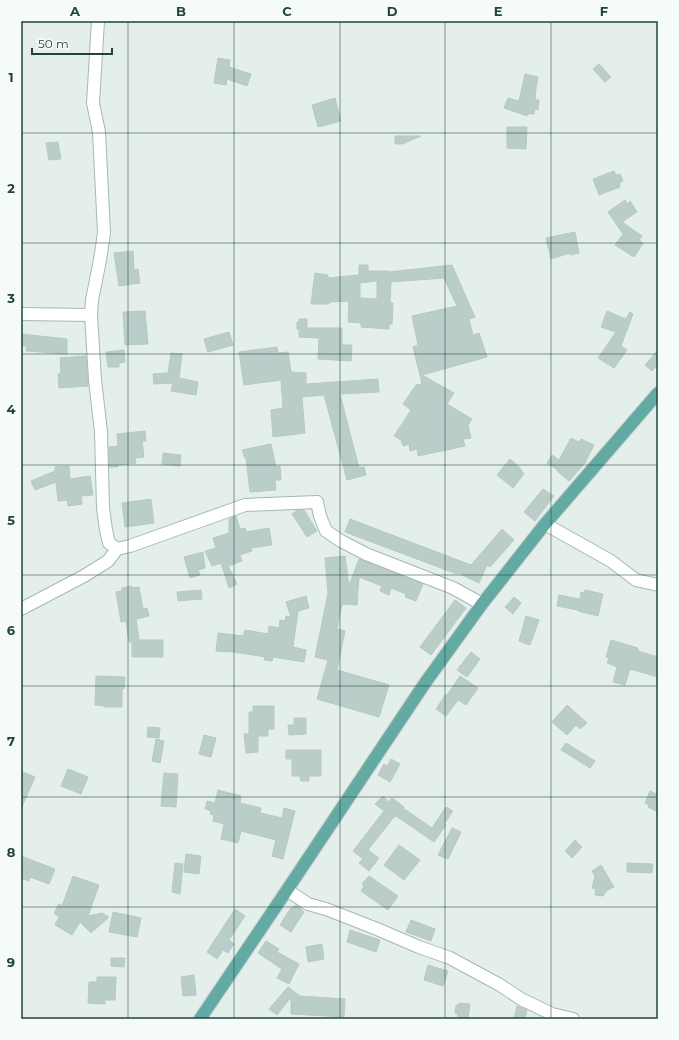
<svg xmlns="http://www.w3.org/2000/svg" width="679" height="1040" viewBox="0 0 679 1040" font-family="Montserrat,sans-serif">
	<rect width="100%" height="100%" fill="#e4efec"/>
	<g fill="#bbcdc8" stroke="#b5cac4" fill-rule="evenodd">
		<polygon points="218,58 230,60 229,67 251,74 247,86 227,79 226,85 214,83"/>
		<polygon points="599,64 611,77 605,82 593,69"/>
		<polygon points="525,74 538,77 536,88 535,100 539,100 538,110 535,109 534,114 527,114 527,116 504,108 508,98 519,101"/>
		<polygon points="335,98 341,121 318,127 312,105"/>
		<polygon points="507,127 527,127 526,149 507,148"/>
		<polygon points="395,136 421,136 402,144 395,144"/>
		<polygon points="58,142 61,159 49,160 46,143"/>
		<polygon points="614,171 616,175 620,174 623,181 619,183 620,187 599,195 593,179"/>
		<polygon points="625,200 627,204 630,201 637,212 622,222 642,236 639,240 643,243 634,257 615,245 623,234 608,212"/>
		<polygon points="575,232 579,253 570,255 570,253 551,259 546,238"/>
		<polygon points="133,251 134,270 138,269 140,283 119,286 114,253"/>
		<path d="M359,265H368V271H389V272L452,265L475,317L469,319L473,335L479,333L487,357L422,375L454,393L447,404L472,419L468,425L471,438L463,439L465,446L418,456L417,449L410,451L409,444L403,446L401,440L394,436L411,410L403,404L416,385L422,384L413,347L418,345L412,316L457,306L444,278L391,282L390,303H393L392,324H389V329L361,327V323L348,322L349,301L329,302V304H311L315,273L328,275V278L359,275ZM377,281V299L360,298V283Z"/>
		<polygon points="145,311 148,344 125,345 123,312"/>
		<polygon points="607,311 626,319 630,312 633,314 621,346 627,350 614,368 598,358 616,332 601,327"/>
		<polygon points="299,319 307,319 307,328 342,328 342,345 352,345 351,361 318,359 319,338 299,337 299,330 297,329 297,322 299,322"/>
		<polygon points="229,332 233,345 208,352 204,339"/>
		<polygon points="21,334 67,339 67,354 26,351 26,346 21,346"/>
		<polygon points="277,347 278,353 288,352 291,372 306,373 306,384 378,379 379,392 340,394 359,468 364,467 366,475 347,480 324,395 302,397 305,433 273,437 271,410 283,408 281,380 244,385 239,352"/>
		<polygon points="124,350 125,362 119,363 119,367 108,367 106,352"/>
		<polygon points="658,350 658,365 652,371 645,365"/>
		<polygon points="171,353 182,354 179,378 198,382 196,395 171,391 173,383 154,384 153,374 168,373"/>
		<polygon points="86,356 88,386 59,388 58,374 61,374 60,358"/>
		<polygon points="145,431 146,441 142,441 144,457 135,458 136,463 118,465 118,467 109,467 109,447 118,446 117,434"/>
		<polygon points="571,438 579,442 581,439 594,445 585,463 569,481 557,471 558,470 547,463 552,455 559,460"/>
		<polygon points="271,444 276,467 280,466 281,480 275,480 276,490 250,492 246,458 245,458 242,450"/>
		<polygon points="163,453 181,455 180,466 162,464"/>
		<polygon points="510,459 519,467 524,474 513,488 497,475"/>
		<polygon points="69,466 70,479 90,476 93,495 81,496 82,504 68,506 67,500 58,501 56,482 35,490 31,481 55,471 55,467"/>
		<polygon points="543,489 554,496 535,521 524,512"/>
		<polygon points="151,499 154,523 125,527 122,503"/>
		<polygon points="297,510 304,510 317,531 307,537 292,514"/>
		<polygon points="236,516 240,529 245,528 246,532 269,528 272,545 251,548 252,551 240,555 242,561 228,566 237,584 229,588 221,563 212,566 205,551 216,548 213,538 229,533 229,519"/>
		<polygon points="350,519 471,565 502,529 514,540 490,567 487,565 479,583 458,573 457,574 345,532"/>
		<polygon points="203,552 205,568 198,570 200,575 190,578 184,557"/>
		<polygon points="345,556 349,586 359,559 423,584 416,601 405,597 406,594 391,588 389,595 380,591 382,586 359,577 357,605 342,604 337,629 345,631 337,670 389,685 379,717 317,699 328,660 315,657 328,593 325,558"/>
		<polygon points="132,586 132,588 139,587 143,609 147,608 149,616 136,619 139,640 163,640 163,657 132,657 132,642 129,642 126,621 121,622 116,592 122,591 122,588"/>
		<polygon points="201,590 202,599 178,601 177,592"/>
		<polygon points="585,590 603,594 598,616 578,611 578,610 557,606 559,595 580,599 581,592 584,593"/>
		<polygon points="306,596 309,608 298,611 293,647 306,650 304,662 273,657 272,661 264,660 265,657 228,651 228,652 216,651 218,633 243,636 245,630 268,634 269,626 279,628 280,620 285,621 286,616 291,617 286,602"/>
		<polygon points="514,597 521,603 513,614 505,607"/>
		<polygon points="455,600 466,608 431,655 420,647"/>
		<polygon points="526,616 539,620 530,645 519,641"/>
		<polygon points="611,640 638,648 638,651 658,657 658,677 630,669 625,685 613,682 617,667 607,663 609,658 606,657"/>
		<polygon points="471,652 480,659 467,677 457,670"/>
		<polygon points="96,676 125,677 124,689 122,689 122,707 104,707 104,706 95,705"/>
		<polygon points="460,676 478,688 466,705 458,700 446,716 436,709 446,694 447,695"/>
		<polygon points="567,705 587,723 580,729 576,725 567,735 552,722"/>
		<polygon points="253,706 274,706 274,729 268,729 268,736 258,736 258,752 246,753 244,734 249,734 249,712 253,712"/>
		<polygon points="294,718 306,718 306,734 289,735 288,725 294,725"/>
		<polygon points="148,727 160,728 159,738 147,737"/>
		<polygon points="204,735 216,738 211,757 199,754"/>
		<polygon points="156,739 164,741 160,763 152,761"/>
		<polygon points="566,743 595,761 590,768 561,750"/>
		<polygon points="286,750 321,750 321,776 309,776 309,781 301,781 300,776 292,776 292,759 286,759"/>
		<polygon points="391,759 400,764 390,782 378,775 384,764 387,766"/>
		<polygon points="68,769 88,777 81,794 61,786"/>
		<polygon points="21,771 35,777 21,809"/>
		<polygon points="164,773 178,774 176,807 161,806"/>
		<polygon points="218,790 241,796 240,803 261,808 260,813 282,818 284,808 295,811 283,859 272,856 276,840 241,831 238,843 221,839 224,824 213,821 214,815 210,814 211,811 205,809 207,801 215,803"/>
		<polygon points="650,791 658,795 658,812 648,807 649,805 645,803"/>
		<polygon points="383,796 389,802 392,798 404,807 403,808 432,828 446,807 453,811 444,824 446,825 434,842 396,816 395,817 394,817 368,850 379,858 369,871 359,863 363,859 353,851 384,811 375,804"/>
		<polygon points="452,828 461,832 448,859 438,855"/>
		<polygon points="575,840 582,847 572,858 565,851"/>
		<polygon points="399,845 420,860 404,880 384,865"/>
		<polygon points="186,854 201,856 199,874 184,872"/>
		<polygon points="21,856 55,869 49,884 30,877 29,881 21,878"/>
		<polygon points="175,863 183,864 180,894 172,892"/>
		<polygon points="627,863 653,864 652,873 627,872"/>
		<polygon points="601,865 614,887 606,891 603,896 595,895 596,889 592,888 595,876 592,871"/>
		<polygon points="73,876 99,885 88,916 102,913 109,917 91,933 80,922 72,935 55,925 59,917 54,913 59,904 62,906"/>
		<polygon points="369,876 398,896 388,910 361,891 364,886 362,884"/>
		<polygon points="296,905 301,909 304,912 291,932 280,925 290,909"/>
		<polygon points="235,909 245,916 229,940 234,944 228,953 223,950 217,959 207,952"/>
		<polygon points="113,912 141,918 137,937 109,932"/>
		<polygon points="411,920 435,929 431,941 406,932"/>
		<polygon points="350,930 380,940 376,952 347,942"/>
		<polygon points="266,941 279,949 277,952 299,964 289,984 277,978 282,969 258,953"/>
		<polygon points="322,944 324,959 308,962 306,947"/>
		<polygon points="111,958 125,958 124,967 111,966"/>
		<polygon points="428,965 448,971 443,986 424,980"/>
		<polygon points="194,975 196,995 183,996 181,977"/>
		<polygon points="97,977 116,977 115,1000 105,1000 105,1004 88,1003 89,982 97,982"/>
		<polygon points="288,987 300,996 345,999 344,1017 291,1014 291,997 277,1015 269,1009"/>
		<polygon points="459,1003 470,1004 468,1019 457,1019 458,1014 455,1013 456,1005 459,1005"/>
		<polygon points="517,1006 527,1010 525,1019 514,1018"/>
	</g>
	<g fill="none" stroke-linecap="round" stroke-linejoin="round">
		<g stroke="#a5b8b5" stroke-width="14">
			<g id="street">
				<polyline points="98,21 93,103 99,132 104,233 100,260 92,300 91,315 95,380 101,432 103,508 106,530 109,543 117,549 130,546 245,505 317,502 320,516 326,531 341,541 366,554 453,588 482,604"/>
				<polyline points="21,314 91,315"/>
				<polyline points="545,524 611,561 636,580 658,585"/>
				<polyline points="21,609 84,576 108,561 117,549"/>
				<polyline points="287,890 308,904 326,909 377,929 419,947 450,958 500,985 521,999 552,1014 573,1019"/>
			</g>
		</g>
		<g stroke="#c1cac9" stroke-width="14">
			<polyline id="primary" points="200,1019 287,890 425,683 482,604 545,524 658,393"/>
		</g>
		<use href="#street" stroke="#fff" stroke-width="12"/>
		<use href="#primary" stroke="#63aaa2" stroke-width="12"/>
	</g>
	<path fill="none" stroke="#20433f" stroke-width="1" stroke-opacity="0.55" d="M128,21V1019M234,21V1019M340,21V1019M445,21V1019M551,21V1019M21,133H658M21,243H658M21,354H658M21,465H658M21,575H658M21,686H658M21,797H658M21,907H658"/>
	<rect width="679" height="1040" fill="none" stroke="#f5fbf9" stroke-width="44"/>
	<path d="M32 48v6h80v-6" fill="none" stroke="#20433f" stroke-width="2"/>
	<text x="38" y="48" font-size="12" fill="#20433f" stroke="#f5fbf9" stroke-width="3" paint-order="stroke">50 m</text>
	<rect x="22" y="22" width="635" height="996" fill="none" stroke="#20433f" stroke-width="1.5"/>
	<g font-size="13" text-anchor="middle" font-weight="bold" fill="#20433f">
		<text x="75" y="16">A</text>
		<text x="181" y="16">B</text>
		<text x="287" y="16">C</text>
		<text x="392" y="16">D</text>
		<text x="498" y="16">E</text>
		<text x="604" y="16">F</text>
		<text x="11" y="82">1</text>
		<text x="11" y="193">2</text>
		<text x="11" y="303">3</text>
		<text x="11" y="414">4</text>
		<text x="11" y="525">5</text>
		<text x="11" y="635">6</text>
		<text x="11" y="746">7</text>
		<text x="11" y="857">8</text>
		<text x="11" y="967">9</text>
	</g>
</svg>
